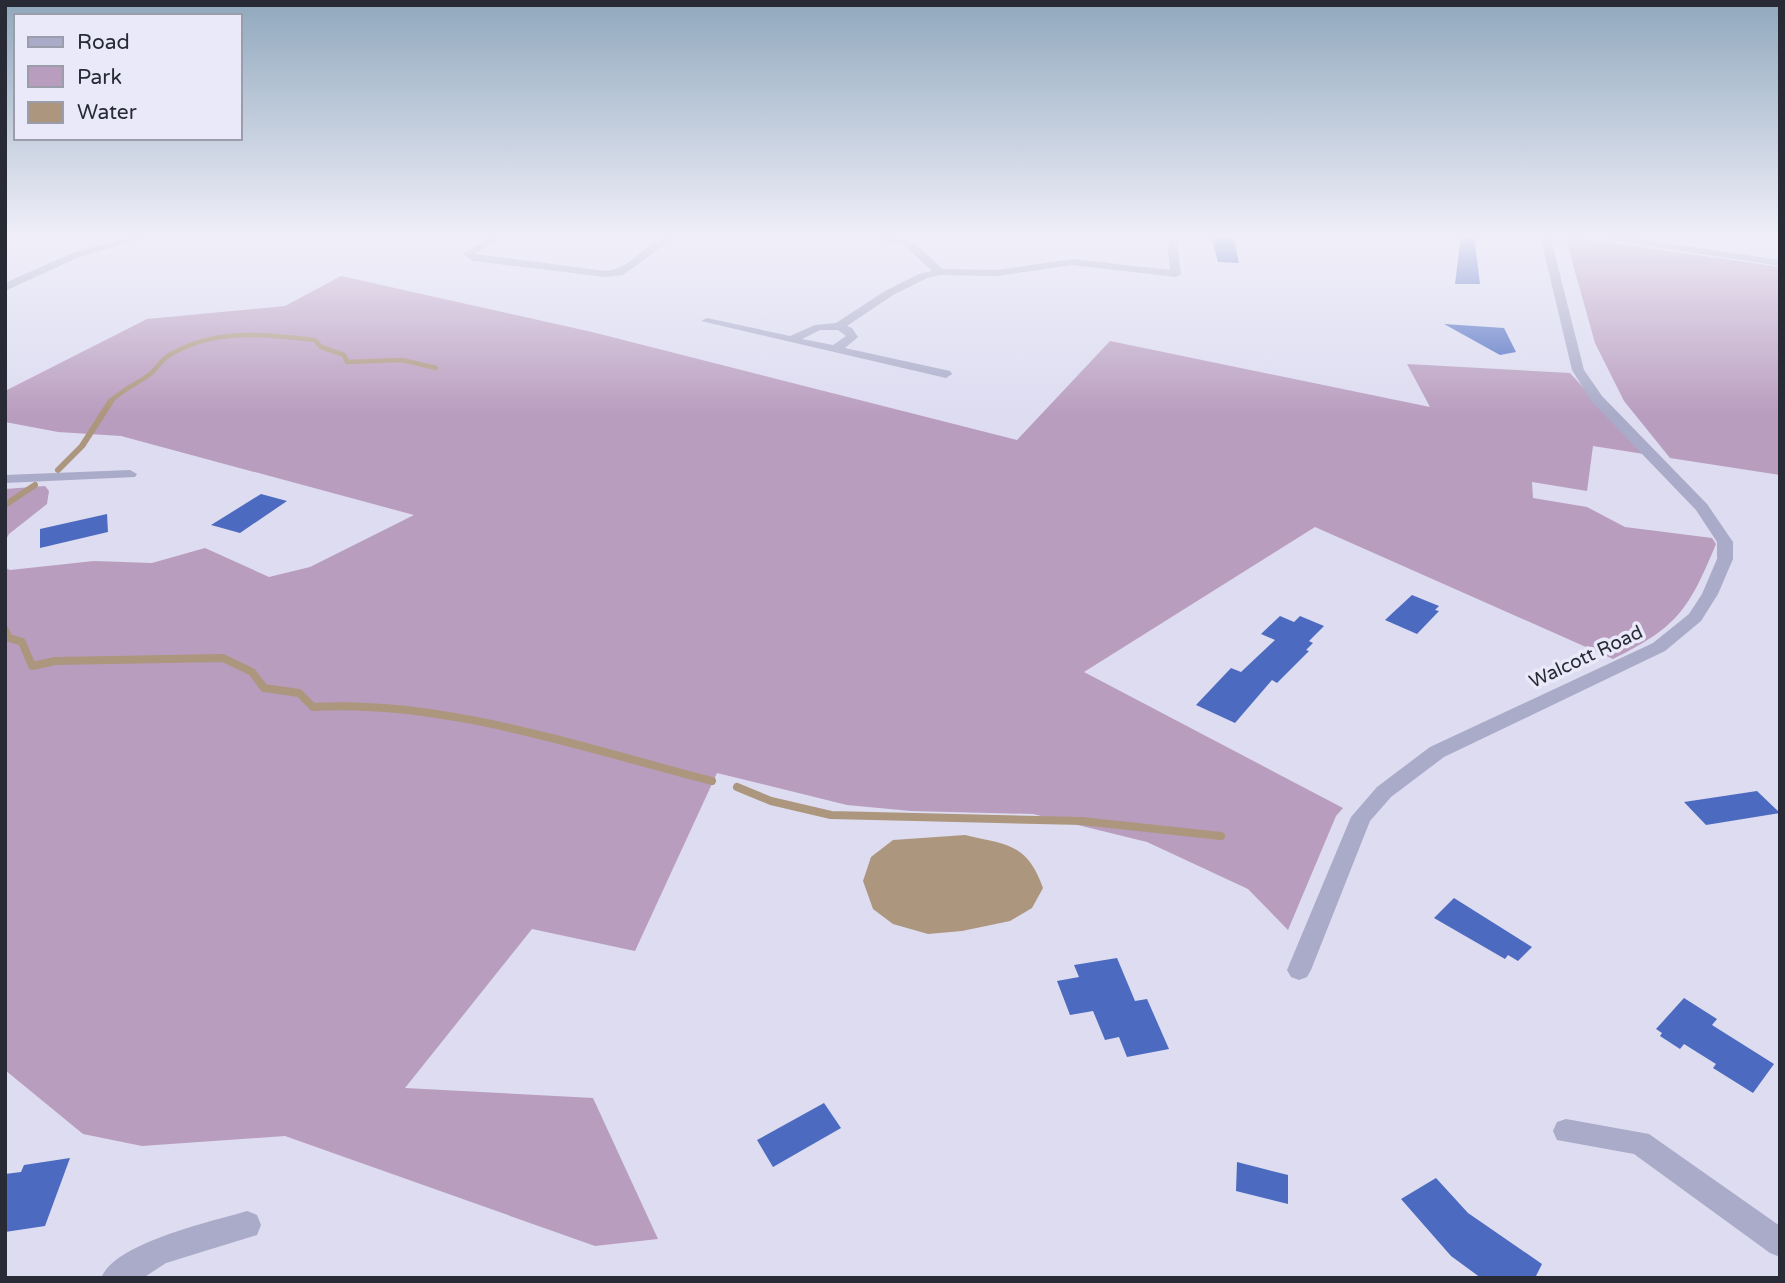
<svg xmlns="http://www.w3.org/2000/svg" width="1785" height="1283" viewBox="0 0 1785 1283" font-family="'Varela Round',sans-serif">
	<rect width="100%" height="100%" fill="#dddcf1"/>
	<g fill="#b99dbf">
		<polygon points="1565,236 1780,267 1780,475 1670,458 1624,401 1595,343"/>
		<path d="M341,276L592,332L1017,440L1110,341L1430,407L1407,364L1570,373L1644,454L1593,446L1587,491L1532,482L1533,498L1587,507L1625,527L1712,538L1716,544C1689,609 1678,627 1613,659L1315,527L1084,672L1343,808L1336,816L1288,930L1248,889L1147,842L1033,814L911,811L847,805L717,773L635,951L532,929L405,1088L593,1098L658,1239L595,1246L285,1136L142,1146L83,1134L5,1070V568L10,570L94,561L152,563L205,548L269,577L310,567L414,515L121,436L58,432L5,422V391L147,319L285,306Z"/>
		<polygon points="45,486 49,491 47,504 9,534 5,541 5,489"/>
	</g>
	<path fill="#ac967d" d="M965,835C1007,845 1027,843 1043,888L1032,908L1010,921L962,931L928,934L893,924L873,909L863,881L871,857L893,840Z"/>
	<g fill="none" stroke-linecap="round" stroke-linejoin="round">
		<path stroke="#ac967d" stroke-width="4.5" d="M109,403C121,390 135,385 149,375C156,370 160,361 168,356C212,328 266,334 315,340L321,347L344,355L347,362L402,360L436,368"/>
		<g stroke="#ac967d" stroke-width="6">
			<polyline points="58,470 82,446 111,401"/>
			<polyline points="5,505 35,485"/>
		</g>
		<g stroke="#ac967d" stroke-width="8">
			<path d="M5,630L9,638L22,642L32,666L55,661L223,658L252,672L264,688L299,693L313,707C444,699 586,749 712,781"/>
			<polyline points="737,787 771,801 831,815 1082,821 1221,836"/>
		</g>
	</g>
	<g fill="#4c6bc0">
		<polygon points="1211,235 1233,235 1239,263 1218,262"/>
		<polygon points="1461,235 1474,235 1480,284 1455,284"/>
		<polygon points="1444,324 1504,328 1516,352 1500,355"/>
		<polygon points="261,494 287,501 240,533 211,525"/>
		<polygon points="107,514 108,532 40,548 40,529"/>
		<polygon points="1412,595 1439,606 1435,610 1439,611 1417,634 1385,620"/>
		<polygon points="1280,616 1294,622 1300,616 1324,626 1309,641 1313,643 1306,650 1309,651 1277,683 1272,680 1235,723 1196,705 1231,668 1241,672 1275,640 1261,634"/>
		<polygon points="1757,791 1780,813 1706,825 1684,802"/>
		<polygon points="1454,898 1532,947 1518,961 1508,955 1505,959 1434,918"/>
		<polygon points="1117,958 1135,1001 1147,999 1169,1049 1127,1057 1119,1037 1105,1040 1093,1011 1070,1015 1057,981 1079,977 1074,965"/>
		<polygon points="1684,998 1717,1019 1712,1025 1774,1064 1753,1093 1713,1068 1716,1064 1684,1044 1680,1049 1660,1036 1662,1033 1656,1029"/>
		<polygon points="824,1103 841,1128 773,1167 757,1140"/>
		<polygon points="70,1158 45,1226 5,1232 5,1174 21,1172 24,1165"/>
		<polygon points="1237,1162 1288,1175 1288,1204 1236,1191"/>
		<polygon points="1436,1178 1468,1213 1542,1264 1535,1278 1481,1278 1451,1256 1401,1199"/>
	</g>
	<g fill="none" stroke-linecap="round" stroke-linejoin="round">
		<g fill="#a9abc8" fill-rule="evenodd">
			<polygon points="138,235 156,235 79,257 5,291 5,283 72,253"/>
			<path d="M493,235H505L475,254L606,271C634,269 650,234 678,235L623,275L606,277L473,261L463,254Z"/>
			<path d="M872,235L913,242L943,269L997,270L1072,259L1170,270L1168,250L1171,235H1181L1178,250L1181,274L1176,277L1072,265L997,276L940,275L927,278L893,295L847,326L852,328L858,337L845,348L950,371L952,374L946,378L701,321L707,318L790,336L815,325L836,323L885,291L919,274L932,271L905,246L872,238ZM820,330H838L846,336L833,345L802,339Z"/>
			<polygon points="1540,235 1550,235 1584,370 1602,396 1707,504 1733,542 1733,559 1718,594 1701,621 1665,651 1444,757 1391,797 1370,821 1311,970 1307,977 1299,980 1291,977 1287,970 1351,817 1377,787 1430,747 1653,643 1689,614 1702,594 1717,559 1717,542 1696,510 1592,402 1572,370"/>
			<polygon points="1591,235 1614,235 1780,260 1780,266 1596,238"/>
			<polygon points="130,470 137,474 135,477 5,483 5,475"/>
			<polygon points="1566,1119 1649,1134 1780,1226 1780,1257 1770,1253 1634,1154 1557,1140 1553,1131 1557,1122"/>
			<path d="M247,1211L257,1215L261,1225L257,1235L166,1263L143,1278H101C116,1242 211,1222 247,1211Z"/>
		</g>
	</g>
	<linearGradient id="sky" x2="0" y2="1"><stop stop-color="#90a8bd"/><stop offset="0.57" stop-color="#f0eff9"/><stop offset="1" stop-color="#f0eff9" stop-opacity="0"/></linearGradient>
	<rect width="1785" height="414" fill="url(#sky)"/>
	<g text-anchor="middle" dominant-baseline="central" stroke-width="7" stroke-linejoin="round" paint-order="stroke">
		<g font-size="19" fill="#282b36" stroke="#e9e9f9">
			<text transform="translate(1586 657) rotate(-25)">Walcott Road</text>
		</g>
	</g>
	<rect width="1785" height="1283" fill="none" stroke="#282b36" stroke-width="14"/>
	<rect x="14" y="14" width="228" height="126" fill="#e9e9f9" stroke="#9c9dab" stroke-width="2"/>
	<rect x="28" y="37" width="35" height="10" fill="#a9abc8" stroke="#9c9dab" stroke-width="2"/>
	<text x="77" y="49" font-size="21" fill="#282b36">Road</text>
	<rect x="28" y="66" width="35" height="21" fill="#b99dbf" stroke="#9c9dab" stroke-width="2"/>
	<text x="77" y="84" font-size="21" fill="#282b36">Park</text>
	<rect x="28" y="102" width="35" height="21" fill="#ac967d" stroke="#9c9dab" stroke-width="2"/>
	<text x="77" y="119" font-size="21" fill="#282b36">Water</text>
</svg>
